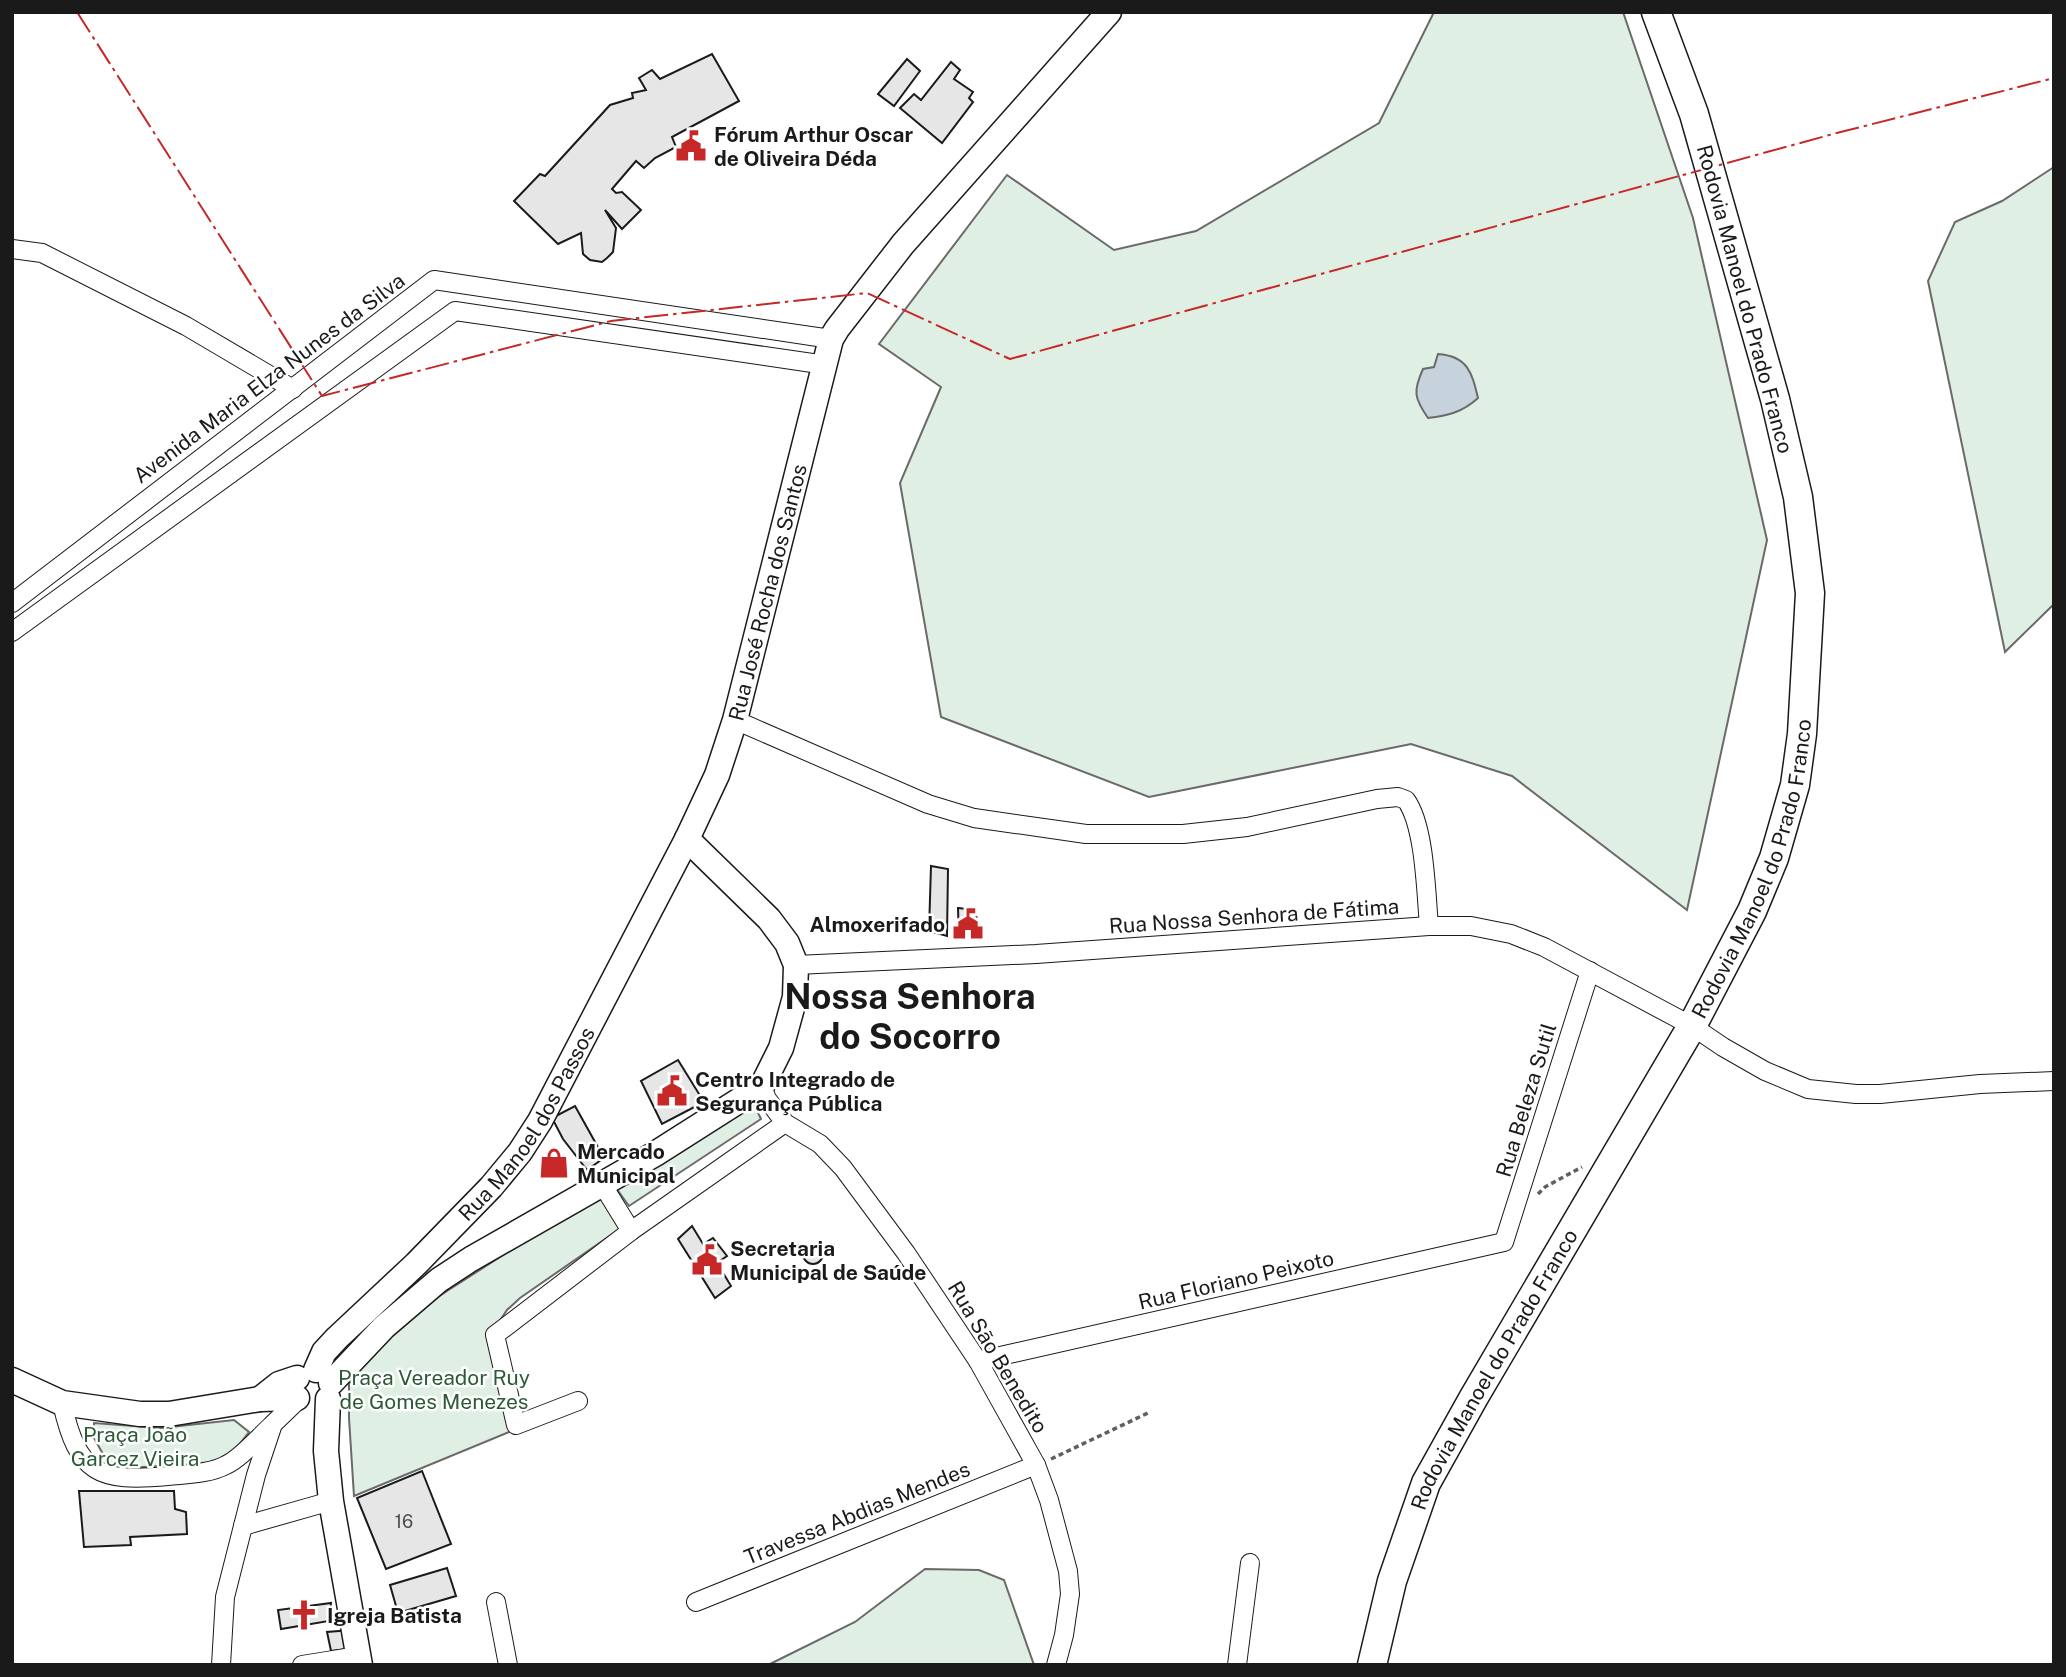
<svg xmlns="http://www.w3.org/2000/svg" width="2066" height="1677" viewBox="0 0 2066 1677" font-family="'Public Sans',sans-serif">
	<rect width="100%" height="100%" fill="#fff"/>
	<g fill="#e0efe3" stroke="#6a6a6a" stroke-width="2">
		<polygon points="1434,12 1623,12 1693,218 1767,540 1687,910 1512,776 1411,744 1149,797 941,717 900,483 941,387 879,344 1007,175 1114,250 1196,231 1379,123"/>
		<polygon points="2054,167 2054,604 2005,652 1928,281 1955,222 2002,201"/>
		<polygon points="753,1102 761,1119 629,1206 616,1188"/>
		<polygon points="598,1194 621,1228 520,1298 507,1310 491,1334 514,1430 354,1496 349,1418 349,1384 359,1364 419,1309"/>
		<polygon points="234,1420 249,1432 234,1451 214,1462 130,1468 108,1463 94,1438 94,1423 161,1428"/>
		<polygon points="925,1569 979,1570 1004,1580 1034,1665 768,1665 855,1622"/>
	</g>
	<path fill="#c6d2dc" stroke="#6a6a6a" stroke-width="2" d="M1438,354C1468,356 1472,373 1478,398C1463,412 1447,416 1428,418C1414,398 1413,391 1423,369L1434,367Z"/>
	<g fill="#e6e6e6" stroke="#1a1a1a" stroke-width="2">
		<polygon points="712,54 739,101 672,137 676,147 655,158 644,168 636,161 612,189 616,193 622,192 641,210 622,229 605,210 616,228 613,252 607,258 602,262 590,260 583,254 581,233 558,244 514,201 540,174 545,176 610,105 633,98 632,93 646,90 639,78 652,70 660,79"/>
		<polygon points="907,59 920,71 894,106 878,94"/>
		<polygon points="951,62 960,70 954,79 973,92 969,98 973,102 942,143 900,108 914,94 921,100"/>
		<polygon points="931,866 948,869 947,936 929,931"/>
		<polygon points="958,908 976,910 978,939 959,939"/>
		<polygon points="678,1060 704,1102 662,1124 641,1081"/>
		<polygon points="575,1106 604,1158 587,1170 563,1139 552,1118"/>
		<polygon points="692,1226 703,1244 713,1238 727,1256 717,1263 731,1286 715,1298 678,1239"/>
		<circle cx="813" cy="1254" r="10"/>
		<polygon points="422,1471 451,1544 386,1569 357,1498"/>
		<polygon points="79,1491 174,1491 175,1509 186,1512 187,1534 130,1537 131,1545 84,1547"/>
		<polygon points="447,1568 456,1596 398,1613 390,1585"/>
		<polygon points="331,1603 329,1621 281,1629 278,1610"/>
		<polygon points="351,1630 354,1648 331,1651 327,1632"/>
	</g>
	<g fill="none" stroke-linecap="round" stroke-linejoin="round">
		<g stroke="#1a1a1a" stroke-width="20">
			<g id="street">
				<polyline points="12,249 42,253 186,326 293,389"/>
				<polyline points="12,603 434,280 831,339"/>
				<polyline points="12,632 455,311 826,365"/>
				<path d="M735,720L928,804L974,818L1086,834H1183L1247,827L1377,799L1398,797L1406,800C1425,826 1426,893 1429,926"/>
				<polyline points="796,965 1036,954 1429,926 1471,926 1511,934 1544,947 1692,1026 1723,1047 1765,1071 1808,1089 1856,1094 1880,1094 1980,1084 2054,1081"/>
				<polyline points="762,1086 767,1099 785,1123 820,1144 843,1168 906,1253 978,1361 1036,1465 1049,1500 1068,1571 1070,1594 1064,1635 1056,1665"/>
				<polyline points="602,1184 631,1231"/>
				<polyline points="978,1361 1504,1242 1590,971"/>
				<polyline points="578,1401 516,1425 495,1335 631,1231 785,1123"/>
				<path d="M62,1403C78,1475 99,1482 168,1476C187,1474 209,1474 226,1465C240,1459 259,1437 271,1426"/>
				<polyline points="243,1526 331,1501"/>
				<polyline points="496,1602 508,1665"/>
				<polyline points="696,1602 1036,1465"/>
				<polyline points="221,1665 225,1597 256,1475 273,1424 299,1399"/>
				<polyline points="302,1665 358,1656"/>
				<polyline points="1237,1665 1250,1563"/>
			</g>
		</g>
		<g stroke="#1a1a1a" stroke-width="27">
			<g id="secondary">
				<path id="s1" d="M316,1370L324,1352L337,1338L416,1264L491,1187L520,1152L540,1121L687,839L717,775L735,720L831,339L837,329L903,244L1109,12"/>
				<polyline points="12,1380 62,1403 140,1414 169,1414 260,1399 297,1398"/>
				<polyline points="331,1383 384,1327 439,1280 471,1259 655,1154 762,1086 781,1048 795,997 796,965 787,943 769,919 687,839"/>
				<polyline points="260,1399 279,1384 297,1378"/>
				<polyline points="328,1399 326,1451 331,1501 360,1665"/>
			</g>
		</g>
		<g stroke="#1a1a1a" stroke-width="31">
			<g id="primary">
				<path id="s2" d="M1372,1665L1392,1581L1426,1483L1474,1397L1692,1026L1752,911L1774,858L1795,785L1802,734L1810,593L1798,497L1775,399L1694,114L1656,12"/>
			</g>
		</g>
		<g stroke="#5f5f5f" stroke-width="3.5" stroke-dasharray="5 3.5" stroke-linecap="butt">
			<polyline points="1538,1194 1545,1187 1582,1167"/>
			<polyline points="1051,1459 1150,1412"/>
		</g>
		<use href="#street" stroke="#fff" stroke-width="18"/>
		<use href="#secondary" stroke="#fff" stroke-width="24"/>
		<use href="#primary" stroke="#fff" stroke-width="28"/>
		<polyline stroke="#c62828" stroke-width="2" stroke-dasharray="24 5 3.5 5" stroke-linecap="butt" points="77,12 322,396 611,321 867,293 1010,359 1833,134 2054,78"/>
	</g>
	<defs>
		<g id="civic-bare" transform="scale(2.415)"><path d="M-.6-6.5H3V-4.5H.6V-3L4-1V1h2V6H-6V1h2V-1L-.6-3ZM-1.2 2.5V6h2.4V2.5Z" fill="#c62828" stroke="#fff" stroke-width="2.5" paint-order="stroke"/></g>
		<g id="shop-bare" transform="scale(2.415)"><path d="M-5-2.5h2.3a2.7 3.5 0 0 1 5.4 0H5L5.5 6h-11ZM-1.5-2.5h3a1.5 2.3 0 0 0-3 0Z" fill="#c62828" stroke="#fff" stroke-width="2.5" paint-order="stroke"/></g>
		<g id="church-bare" transform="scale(2.415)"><path d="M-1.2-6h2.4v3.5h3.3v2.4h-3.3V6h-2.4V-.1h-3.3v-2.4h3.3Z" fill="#c62828" stroke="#fff" stroke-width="2.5" paint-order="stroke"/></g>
	</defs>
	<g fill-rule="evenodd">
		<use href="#civic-bare" x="691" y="146"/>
		<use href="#civic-bare" x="968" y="924"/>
		<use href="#civic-bare" x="672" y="1091"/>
		<use href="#shop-bare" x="554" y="1163"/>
		<use href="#civic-bare" x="707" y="1260"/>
		<use href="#church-bare" x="304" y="1615"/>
	</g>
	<g text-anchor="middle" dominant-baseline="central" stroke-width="5" stroke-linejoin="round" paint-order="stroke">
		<g font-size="18" fill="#4d4d4d">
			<text x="404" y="1521">16</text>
		</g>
		<g font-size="21" font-weight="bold" fill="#1a1a1a" stroke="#fff" text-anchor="start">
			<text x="714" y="134">Fórum Arthur Oscar<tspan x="714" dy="24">de Oliveira Déda</tspan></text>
			<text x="945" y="924" text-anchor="end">Almoxerifado</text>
			<text x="695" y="1079">Centro Integrado de<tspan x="695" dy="24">Segurança Pública</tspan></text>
			<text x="577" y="1151">Mercado<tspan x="577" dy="24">Municipal</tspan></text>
			<text x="730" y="1248">Secretaria<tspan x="730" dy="24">Municipal de Saúde</tspan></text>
			<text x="327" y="1615">Igreja Batista</text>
		</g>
		<g font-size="21" fill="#1a1a1a" stroke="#fff">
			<text transform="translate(1745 299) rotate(75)">Rodovia Manoel do Prado Franco</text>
			<text transform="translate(269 378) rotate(-37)">Avenida Maria Elza Nunes da Silva</text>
			<text stroke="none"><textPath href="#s1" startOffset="915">Rua José Rocha dos Santos</textPath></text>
			<text stroke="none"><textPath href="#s2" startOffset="889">Rodovia Manoel do Prado Franco</textPath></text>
			<text transform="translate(1254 916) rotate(-4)">Rua Nossa Senhora de Fátima</text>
			<text transform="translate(1526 1100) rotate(-73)">Rua Beleza Sutil</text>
			<text stroke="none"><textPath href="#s1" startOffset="327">Rua Manoel dos Passos</textPath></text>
			<text transform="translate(1236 1280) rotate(-13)">Rua Floriano Peixoto</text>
			<text transform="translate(998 1357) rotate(59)">Rua São Benedito</text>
			<text stroke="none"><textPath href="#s2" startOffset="322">Rodovia Manoel do Prado Franco</textPath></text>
			<text transform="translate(857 1513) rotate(-22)">Travessa Abdias Mendes</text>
		</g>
		<g font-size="21" fill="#2b5a34" stroke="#fff">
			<text x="434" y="1377">Praça Vereador Ruy<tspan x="434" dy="24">de Gomes Menezes</tspan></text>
			<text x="135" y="1434">Praça João<tspan x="135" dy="24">Garcez Vieira</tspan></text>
		</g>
		<g font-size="35" font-weight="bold" fill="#1a1a1a" stroke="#fff">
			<text x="910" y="996">Nossa Senhora<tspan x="910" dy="40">do Socorro</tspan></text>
		</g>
	</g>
	<rect width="2066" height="1677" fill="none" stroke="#1a1a1a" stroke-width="28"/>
</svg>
